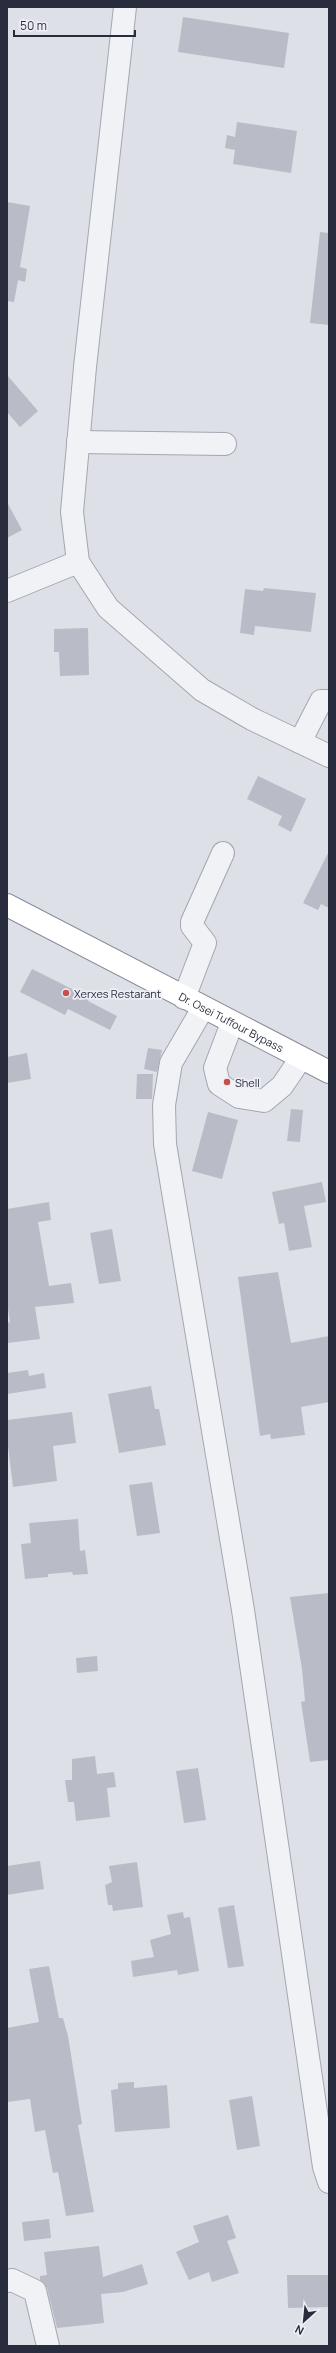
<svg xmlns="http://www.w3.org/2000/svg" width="336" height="2353" viewBox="0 0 336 2353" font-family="Manrope,sans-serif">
	<rect width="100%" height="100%" fill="#dee0e7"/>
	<g fill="#b9bbc6">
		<polygon points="183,17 289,33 284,68 178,52"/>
		<polygon points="237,122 297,131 291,173 233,164 235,150 225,148 227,135 235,137"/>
		<polygon points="7,202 30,206 20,267 27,269 25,282 18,280 14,302 7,301"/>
		<polygon points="320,232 329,233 329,325 310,323"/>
		<polygon points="7,375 38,411 20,427 7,412"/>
		<polygon points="7,502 22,530 7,538"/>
		<polygon points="264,588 316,593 311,632 255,626 254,635 240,633 245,589 263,591"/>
		<polygon points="88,628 89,675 60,676 59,652 54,652 54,629"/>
		<polygon points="258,776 306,799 291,832 278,825 282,816 247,799"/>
		<polygon points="329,851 329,908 321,904 318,910 303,903"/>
		<polygon points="32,969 90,998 88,1001 117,1016 110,1030 68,1009 65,1015 20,992"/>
		<polygon points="148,1048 162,1050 157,1072 144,1069"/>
		<polygon points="27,1053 31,1079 7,1083 7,1057"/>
		<polygon points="137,1074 153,1074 152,1099 136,1099"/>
		<polygon points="291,1109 303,1110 300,1142 287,1141"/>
		<polygon points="208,1112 238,1120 222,1179 192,1171"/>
		<polygon points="322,1182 326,1202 304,1206 312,1247 289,1251 284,1223 279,1224 272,1192"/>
		<polygon points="49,1202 51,1220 38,1222 49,1286 71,1283 74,1303 35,1307 40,1339 7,1343 7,1323 10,1322 7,1303 7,1209"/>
		<polygon points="112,1229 121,1281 99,1284 90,1233"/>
		<polygon points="278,1272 291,1343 329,1336 329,1402 301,1407 305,1435 271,1439 270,1434 260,1436 238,1277"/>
		<polygon points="28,1370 29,1376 44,1373 46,1388 7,1394 7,1373"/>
		<polygon points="151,1386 155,1409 159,1409 166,1445 119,1453 108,1394"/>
		<polygon points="72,1412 76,1443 53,1446 57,1481 13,1487 7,1438 7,1420"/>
		<polygon points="152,1482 160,1533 137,1536 129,1485"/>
		<polygon points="78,1519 80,1551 85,1550 88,1574 73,1575 72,1572 48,1574 48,1577 25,1579 21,1544 31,1543 29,1523"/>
		<polygon points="329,1593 329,1760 310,1762 301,1702 305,1701 302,1669 290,1597"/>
		<polygon points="97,1656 98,1671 77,1673 76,1658"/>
		<polygon points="95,1756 97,1774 114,1772 116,1787 107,1788 110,1817 76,1821 74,1802 68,1802 65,1780 72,1780 72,1759"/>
		<polygon points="198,1768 206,1820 184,1823 176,1771"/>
		<polygon points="40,1861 44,1889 7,1895 7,1866"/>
		<polygon points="137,1862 143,1907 113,1911 112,1905 108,1905 105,1885 112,1882 109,1866"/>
		<polygon points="234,1905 244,1966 228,1968 218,1908"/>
		<polygon points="183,1912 184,1918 190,1917 199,1971 178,1975 177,1970 133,1977 131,1961 154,1957 150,1940 171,1934 167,1915"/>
		<polygon points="49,1966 59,2018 63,2018 68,2036 82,2124 78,2125 94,2212 66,2216 58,2172 53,2173 45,2130 35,2132 30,2099 7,2102 7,2028 39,2022 29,1969"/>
		<polygon points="134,2082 134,2088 167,2085 170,2128 115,2132 111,2090 118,2089 118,2083"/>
		<polygon points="252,2096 260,2146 237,2150 229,2100"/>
		<polygon points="228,2215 236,2238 227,2241 239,2273 212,2282 209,2272 189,2280 176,2252 199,2242 193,2226"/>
		<polygon points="49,2219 51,2238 24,2241 22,2222"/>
		<polygon points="99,2246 103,2277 142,2264 148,2284 123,2292 101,2294 104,2323 57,2328 47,2288 40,2280 40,2276 47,2275 44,2252"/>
		<polygon points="287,2275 329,2275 329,2307 288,2308"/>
	</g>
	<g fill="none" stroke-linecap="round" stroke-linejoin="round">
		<g stroke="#a4a6b1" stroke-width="24">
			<g id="minor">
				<polyline points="125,7 85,367 72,512 78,562 108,608 202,690 252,719 329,756"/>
				<polyline points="78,442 225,444"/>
				<polyline points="7,591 78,562"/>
				<polyline points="300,742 321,701 329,701"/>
				<polyline points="184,998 205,943 192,926 192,922 223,853"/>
				<polyline points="203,1008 171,1063 164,1105 165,1144 243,1610 324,2167 329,2182"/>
				<polyline points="232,1023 215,1068 219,1084 239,1097 264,1101 282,1086 301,1058"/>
				<polyline points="7,2281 12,2280 35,2291 48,2346"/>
			</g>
		</g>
		<g stroke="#878b9c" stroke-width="24">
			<g id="highway">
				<path id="s1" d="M7,905L329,1072"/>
			</g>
		</g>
		<use href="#minor" stroke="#f1f2f5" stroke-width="22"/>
		<use href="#highway" stroke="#fff" stroke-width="22"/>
	</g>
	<g fill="#c4504b" stroke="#eeeff5" stroke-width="1.5">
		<circle cx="66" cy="993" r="4"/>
		<circle cx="227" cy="1082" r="4"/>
	</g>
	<g text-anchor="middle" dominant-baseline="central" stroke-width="3.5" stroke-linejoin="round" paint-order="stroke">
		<g font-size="11" fill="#292c3d" stroke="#eeeff5" text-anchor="start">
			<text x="74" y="993">Xerxes Restarant</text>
			<text x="235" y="1082">Shell</text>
		</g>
		<g font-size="11" fill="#292c3d" stroke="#eeeff5">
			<text stroke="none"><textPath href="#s1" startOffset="253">Dr. Osei Tuffour Bypass</textPath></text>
		</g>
	</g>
	<rect width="336" height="2353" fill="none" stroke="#292c3d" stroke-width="16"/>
	<g transform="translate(304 2321) rotate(207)" stroke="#eeeff5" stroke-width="3" paint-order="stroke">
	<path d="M0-3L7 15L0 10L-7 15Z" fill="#292c3d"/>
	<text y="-6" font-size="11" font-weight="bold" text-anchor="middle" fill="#292c3d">N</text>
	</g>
	<path d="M14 30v6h121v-6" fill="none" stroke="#292c3d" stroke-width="2"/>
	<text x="20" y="30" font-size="12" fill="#292c3d" stroke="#eeeff5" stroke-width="3" paint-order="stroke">50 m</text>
</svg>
